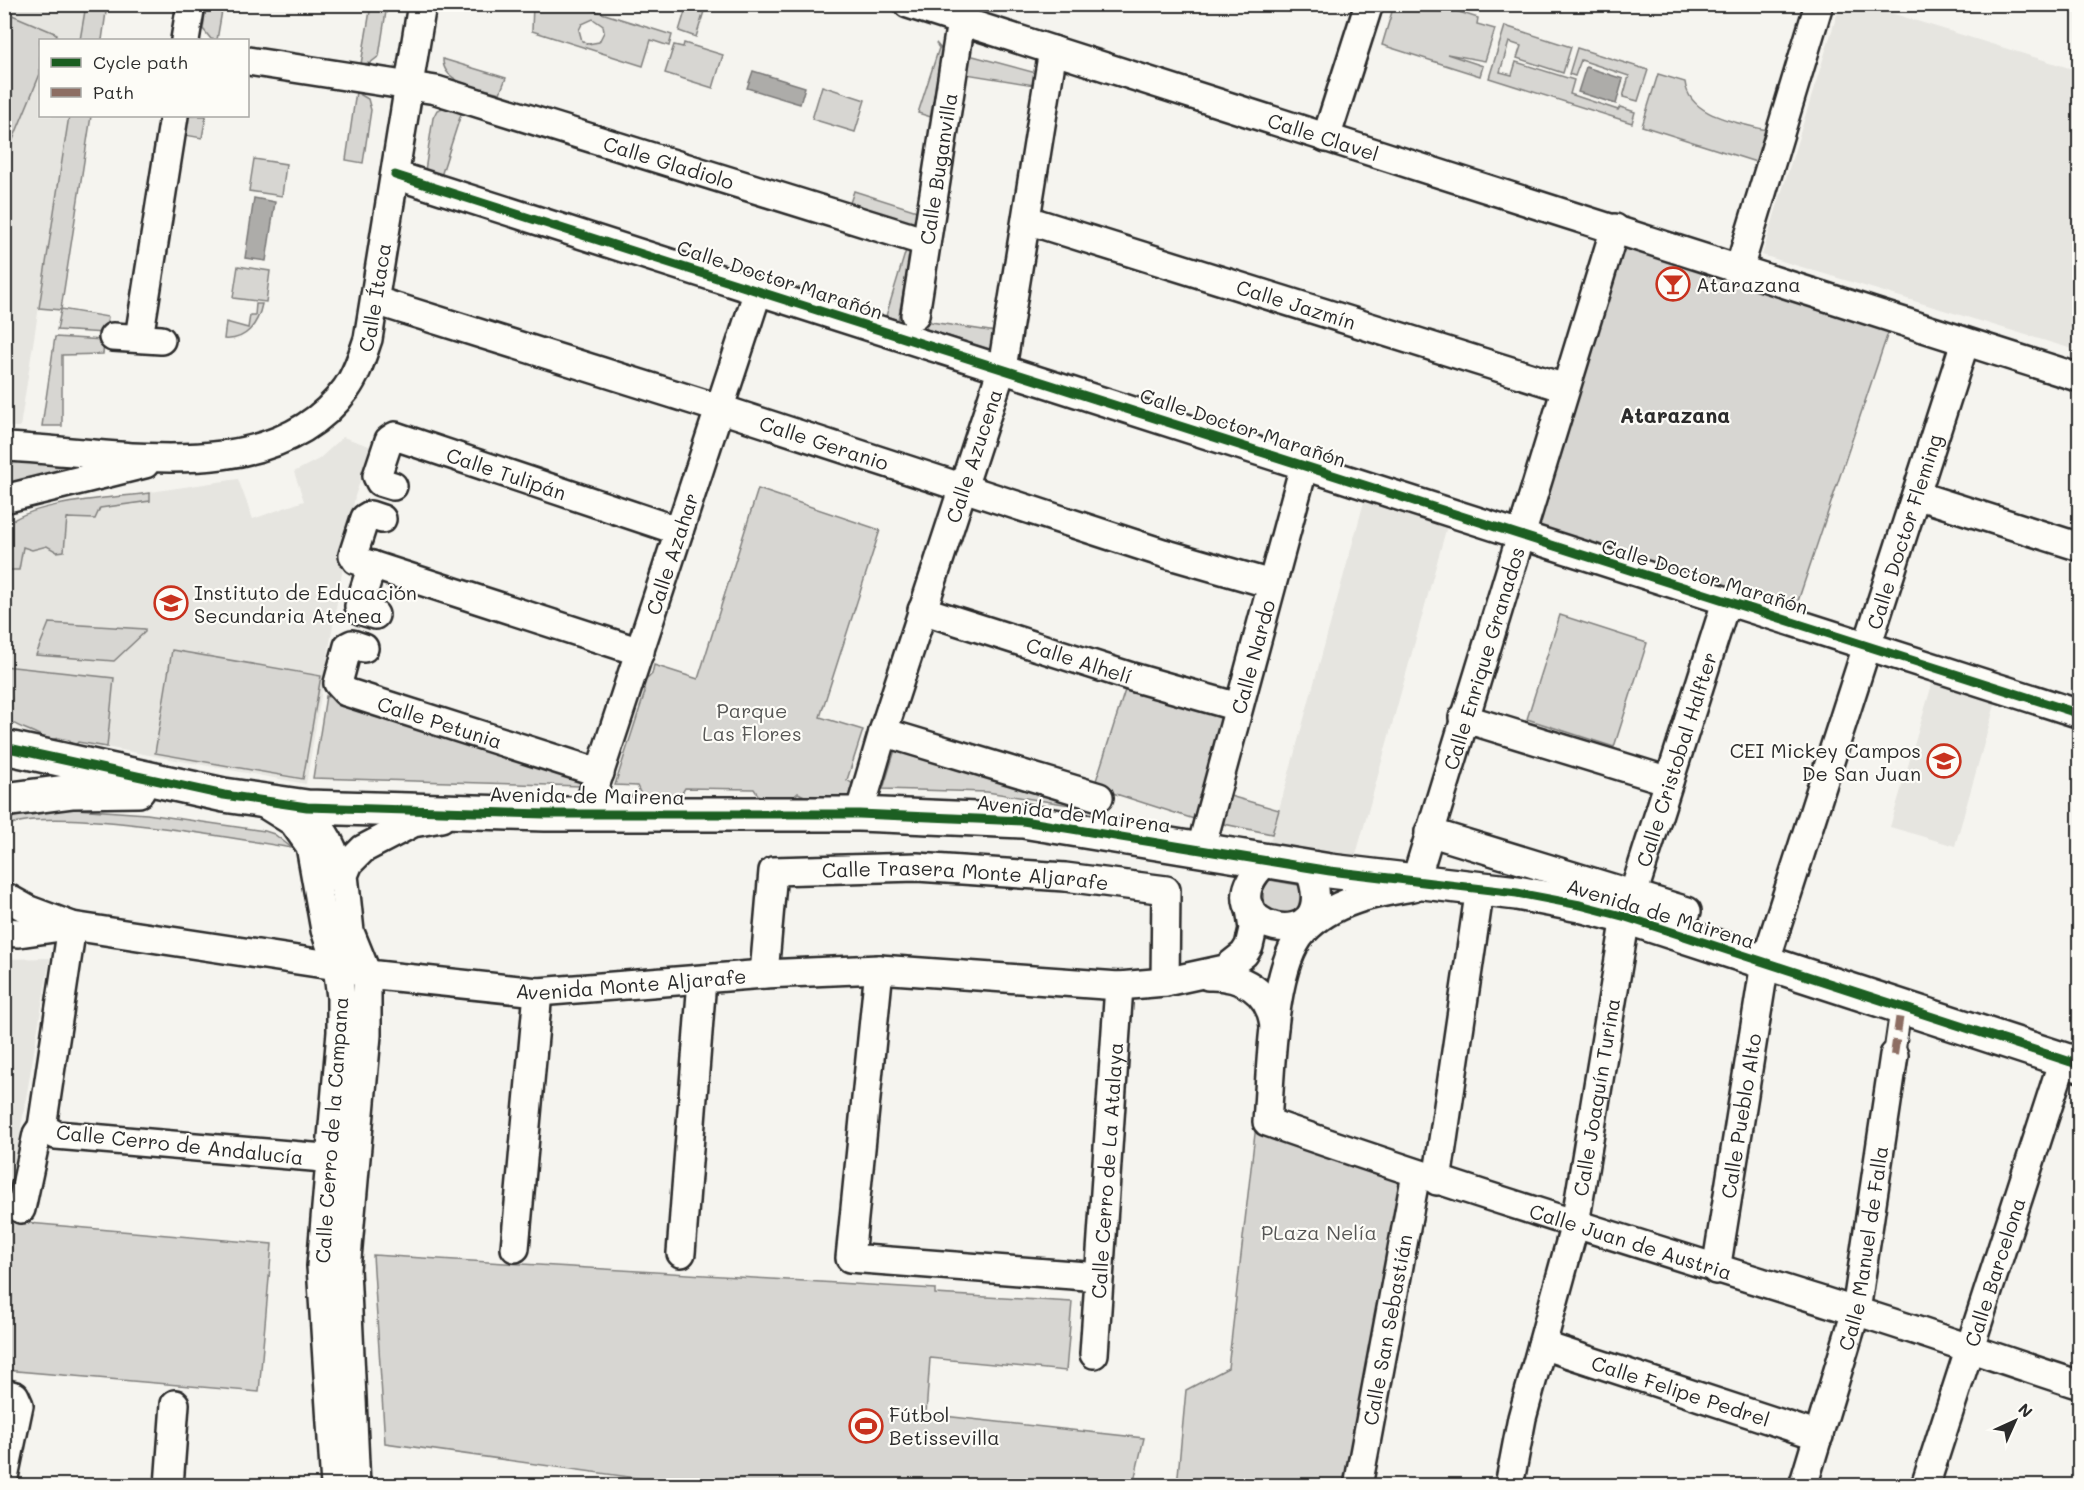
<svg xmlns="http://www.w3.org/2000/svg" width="2084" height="1490" viewBox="0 0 2084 1490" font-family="Mali,sans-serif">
	<rect width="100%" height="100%" fill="#f5f4ef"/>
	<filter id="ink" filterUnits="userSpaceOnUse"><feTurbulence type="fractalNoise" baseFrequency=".0167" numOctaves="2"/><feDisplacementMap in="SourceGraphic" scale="12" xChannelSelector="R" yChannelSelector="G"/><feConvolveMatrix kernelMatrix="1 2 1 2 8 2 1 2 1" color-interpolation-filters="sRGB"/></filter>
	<g filter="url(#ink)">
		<g fill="#e6e5e0">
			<polygon points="5,5 86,5 80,40 40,40 40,116 69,116 20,427 5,427"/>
			<polygon points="1840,5 1865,5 2079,71 2079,351 1762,255"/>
			<polygon points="343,437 372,447 355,496 306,784 35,734 22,730 5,718 4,526 7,524 16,517 43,508 238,479 253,519 304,501 294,472 319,459"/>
			<polygon points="1364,502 1447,526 1351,873 1265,860"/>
			<polygon points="1933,681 1996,701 1955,846 1890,827"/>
			<polygon points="50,958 5,1221 5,959"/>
		</g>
		<g fill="#d7d6d2" stroke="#81807e" stroke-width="1.5" fill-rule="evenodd">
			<polygon points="86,5 107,5 102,40 80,40"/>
			<polygon points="206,5 223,5 217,40 211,39 203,29"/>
			<polygon points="371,5 387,5 379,56 370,63 361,64"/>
			<path d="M576,5L672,35L669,46L651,40L643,66L532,31L533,5ZM593,19L603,26L604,32L599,42L588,44L582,41L579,30L582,24Z"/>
			<polygon points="687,5 706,5 696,37 679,31"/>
			<polygon points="1394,5 1437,5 1478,18 1477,24 1495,29 1485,61 1447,54 1483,66 1480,76 1382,45"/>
			<polygon points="5,12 57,34 55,40 40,40 40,74 5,159"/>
			<polygon points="1505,26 1571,47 1563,73 1517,58 1521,46 1509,42 1500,72 1512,75 1516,62 1574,80 1570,94 1618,110 1620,107 1635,112 1632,123 1489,78"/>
			<polygon points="684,43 723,55 713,88 665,73 674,45 683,47"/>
			<polygon points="936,43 943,51 931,117 918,113 939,48"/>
			<polygon points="1577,48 1648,70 1638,101 1623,97 1629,76 1581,60 1575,76 1569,74"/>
			<polygon points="973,56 1036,73 1034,85 966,74 968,59"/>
			<path d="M443,59L506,78L500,93C482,88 442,84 443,59Z"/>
			<path d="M1658,74L1685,82C1689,117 1738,122 1766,130L1756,162L1642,126Z"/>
			<polygon points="822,86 865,100 855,132 812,119"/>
			<polygon points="356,92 368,99 371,110 363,163 346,160"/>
			<polygon points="445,107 462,111 441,176 425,171 433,118 437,110"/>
			<polygon points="69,116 91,116 61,309 108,317 105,333 57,330 61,310 39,308"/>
			<polygon points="188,116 206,116 202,138 185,135"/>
			<polygon points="254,159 286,164 282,196 249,191"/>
			<polygon points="854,191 917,211 916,222 913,224 850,203"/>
			<polygon points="1615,228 1893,318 1791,622 1520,536"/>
			<polygon points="906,250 911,251 898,320 886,316"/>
			<polygon points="238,266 270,271 266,302 233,298"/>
			<path d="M256,304H262C258,324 246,341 224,339L226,322L248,328L250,315H255Z"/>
			<polygon points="928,318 931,322 996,332 995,345 990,349 926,329"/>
			<polygon points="55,337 104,340 103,354 62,355 62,426 42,426"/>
			<polygon points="4,454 115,461 6,492 8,473"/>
			<polygon points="758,489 880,530 820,717 863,730 847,780 856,786 845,803 811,799 798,793 787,803 768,796 760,798 754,789 685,788 679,798 670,801 661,794 656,796 654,801 645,803 637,786 615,785 645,692 642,684 652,674 654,665 698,679"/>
			<path d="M150,493V501L100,508L95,519L67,518L64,551L57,552L47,546L32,550L23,547L19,570H5V526C32,501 113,498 150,493Z"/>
			<polygon points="1560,615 1647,643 1614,747 1527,719"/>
			<polygon points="49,623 145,629 145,632 114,661 36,655"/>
			<polygon points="172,650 321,676 303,779 155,753"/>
			<path d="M4,666L114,678L107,747L78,742L74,747L69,740L58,738L48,741C38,731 18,729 5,718Z"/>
			<polygon points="1126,687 1223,717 1197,820 1094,787"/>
			<polygon points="326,696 584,780 581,786 313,778"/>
			<polygon points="898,748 1096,809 987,792 883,789 895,750"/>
			<polygon points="1230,796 1279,810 1272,834 1224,824 1223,820"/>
			<path d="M60,808L147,814L265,831L274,834L292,848C240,839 43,804 5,827C15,808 40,810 60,808Z"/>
			<path d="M1270,880L1298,885L1302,889L1298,908C1276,925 1257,907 1265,882Z"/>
			<polygon points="1256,1125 1405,1179 1347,1485 1177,1486 1186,1390 1228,1368"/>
			<polygon points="5,1221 272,1244 259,1392 5,1370"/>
			<polygon points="373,1255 935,1289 935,1294 1072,1302 1066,1371 930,1358 926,1414 1144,1438 1133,1485 694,1486 385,1443"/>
		</g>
		<g fill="#adaca9" stroke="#797877" stroke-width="1.5">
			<polygon points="1586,67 1623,79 1616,104 1578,92"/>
			<polygon points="753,71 805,87 800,104 747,88"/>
			<polygon points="254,198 275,202 266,261 245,258"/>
		</g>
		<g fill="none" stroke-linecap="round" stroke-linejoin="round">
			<g stroke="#2b2b2b" stroke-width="24">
				<polyline id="pedestrian" points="1894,1055 1901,1007"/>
			</g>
			<g stroke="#2b2b2b" stroke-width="32">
				<g id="minor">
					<path id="s1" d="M908,4L2080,378"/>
					<polyline points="185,40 191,4"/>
					<path id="s2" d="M248,61L436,90L926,242"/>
					<polyline points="1326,138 1369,4"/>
					<polyline points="395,175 2080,714"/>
					<path id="s3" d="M1027,220L1565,388"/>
					<polyline points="1739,269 1819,4"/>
					<path id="s4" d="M376,301L718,408L1163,553L1271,584"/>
					<path id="s5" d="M915,315L961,21"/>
					<polyline points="113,337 161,340"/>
					<polyline points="139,338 174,116"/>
					<path id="s6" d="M4,447C112,451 272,491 346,389C357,374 362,356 368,339L422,4"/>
					<path id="s7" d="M393,486L380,482L377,476L389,440L395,436L679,531"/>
					<polyline points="1916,495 2080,547"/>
					<polyline points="4,499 145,464"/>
					<polyline points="382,519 370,515 365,518 353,555 356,560 640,652"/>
					<polyline points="372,565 359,606 362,611 375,615"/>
					<path id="s8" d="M922,610L1132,677L1238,707"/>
					<path id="s9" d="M364,648L352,644L348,646L338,683L346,692L600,773"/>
					<polyline points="1463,718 1669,781"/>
					<polyline points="883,732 1099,797"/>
					<polyline points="261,802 293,822 310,846 325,930 337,966 341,997 341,1032 321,1266 335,1486"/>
					<path d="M297,809C327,825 336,853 343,884"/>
					<path id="s10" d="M586,814L758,291"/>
					<path id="s11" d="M859,814L883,732L1002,368L1053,50"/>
					<polyline points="1429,832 1687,911"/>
					<path id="s12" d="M1201,848L1304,466"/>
					<path d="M1268,860C1191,929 1351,966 1308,867"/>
					<path id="s13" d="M1415,882L1615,228"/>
					<path id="s14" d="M1413,887C1375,893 1332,901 1304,931C1271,966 1271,1074 1267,1122C1462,1190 1658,1250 1855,1311C1930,1334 2005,1361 2080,1385"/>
					<path id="s15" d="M4,896L29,910L72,926L337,966L367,974L538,992L764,974L879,969L1119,986L1165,982L1225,969L1244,954L1249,946L1253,929L1250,908"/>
					<polyline points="4,932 19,933 68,926"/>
					<polyline points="879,969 850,1258 1099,1277"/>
					<path id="s16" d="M764,974L773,871L917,867L1065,877L1166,890L1165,982"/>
					<path d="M1208,976C1241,975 1270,990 1274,1026"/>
					<polyline points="42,1127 56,1135 347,1160"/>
					<polyline points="42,1127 72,926"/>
					<polyline points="1437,1181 1480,888"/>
					<polyline points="21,1209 37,1134 42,1127"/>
					<polyline points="515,1248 538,992"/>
					<polyline points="681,1253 702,980"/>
					<path id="s17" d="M1716,1270L1765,963L1965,342"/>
					<path id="s18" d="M1542,1345L1819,1436"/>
					<path id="s19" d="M1094,1354L1119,986"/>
					<polyline points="4,1393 15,1396 19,1405 4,1477"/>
					<polyline points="169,1486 175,1404"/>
					<polyline points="356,1486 346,1269 367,1035 367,974 350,932 344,875 349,863 363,849 413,823 441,818"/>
					<path id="s20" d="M1358,1486L1416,1174"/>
					<path id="s21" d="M1509,1486L1522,1418L1575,1224L1626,917L1726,602"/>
					<path id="s22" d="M1803,1486L1856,1311L1894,1055"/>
					<path id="s23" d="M1925,1486L2063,1060"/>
				</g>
			</g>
			<g stroke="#2b2b2b" stroke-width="38">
				<g id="tertiary">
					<polyline points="4,747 224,795 307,807 545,814 859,814 1023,821 1330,871 1517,893 1580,905 1626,917 2080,1065"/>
					<polyline points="4,800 73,791 138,790"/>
				</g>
			</g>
			<use href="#pedestrian" stroke="#fdfcf7" stroke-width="20"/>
			<use href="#minor" stroke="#fdfcf7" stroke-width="27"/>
			<use href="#tertiary" stroke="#fdfcf7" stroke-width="33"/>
			<polyline stroke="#8d6e63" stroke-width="8" stroke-dasharray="15 8" stroke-linecap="butt" points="1894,1055 1901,1007"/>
			<g stroke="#fdfcf7" stroke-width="13">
				<g id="cycleway">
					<polyline points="395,175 2080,714"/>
					<polyline points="4,747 224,795 307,807 545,814 859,814 1023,821 1330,871 1517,893 1580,905 1626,917 2080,1065"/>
				</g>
			</g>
			<use href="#cycleway" stroke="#1b5e20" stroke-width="9"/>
		</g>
	</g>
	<defs>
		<g id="bar-ring" transform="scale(1.725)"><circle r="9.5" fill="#fdfcf7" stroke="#c8321e" stroke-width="1.5"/><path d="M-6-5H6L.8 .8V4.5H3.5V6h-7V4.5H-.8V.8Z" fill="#c8321e"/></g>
		<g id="school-ring" transform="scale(1.725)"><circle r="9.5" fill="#fdfcf7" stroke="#c8321e" stroke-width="1.5"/><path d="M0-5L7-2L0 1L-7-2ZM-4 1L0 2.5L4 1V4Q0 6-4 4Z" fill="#c8321e"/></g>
		<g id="stadium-ring" transform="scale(1.725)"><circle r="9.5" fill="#fdfcf7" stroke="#c8321e" stroke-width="1.5"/><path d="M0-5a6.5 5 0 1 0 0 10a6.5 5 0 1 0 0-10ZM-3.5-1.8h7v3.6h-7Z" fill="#c8321e"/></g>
	</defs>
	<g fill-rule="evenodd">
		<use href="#bar-ring" x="1673" y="284"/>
		<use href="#school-ring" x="171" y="603"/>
		<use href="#school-ring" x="1944" y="761"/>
		<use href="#stadium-ring" x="866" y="1426"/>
	</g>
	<g text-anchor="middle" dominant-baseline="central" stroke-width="4.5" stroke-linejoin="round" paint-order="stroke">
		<g font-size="20" fill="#2b2b2b" stroke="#fdfcf7">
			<text stroke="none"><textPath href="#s1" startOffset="436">Calle Clavel</textPath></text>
			<text stroke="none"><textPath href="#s2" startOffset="434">Calle Gladiolo</textPath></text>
			<text stroke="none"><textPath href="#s5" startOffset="148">Calle Buganvilla</textPath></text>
			<text transform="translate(780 279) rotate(18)">Calle Doctor Marañón</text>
			<text stroke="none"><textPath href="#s6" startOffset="460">Calle Ítaca</textPath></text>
			<text stroke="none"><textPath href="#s3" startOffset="282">Calle Jazmín</textPath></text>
			<text transform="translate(1243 427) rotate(18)">Calle Doctor Marañón</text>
			<text stroke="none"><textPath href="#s4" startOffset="470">Calle Geranio</textPath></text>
			<text stroke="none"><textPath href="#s11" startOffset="376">Calle Azucena</textPath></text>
			<text stroke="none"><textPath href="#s7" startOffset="183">Calle Tulipán</textPath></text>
			<text stroke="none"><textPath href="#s17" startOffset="764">Calle Doctor Fleming</textPath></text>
			<text stroke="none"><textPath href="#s10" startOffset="274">Calle Azahar</textPath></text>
			<text transform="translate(1705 576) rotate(17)">Calle Doctor Marañón</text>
			<text stroke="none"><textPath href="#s12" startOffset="198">Calle Nardo</textPath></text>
			<text stroke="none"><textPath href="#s13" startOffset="234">Calle Enrique Granados</textPath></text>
			<text stroke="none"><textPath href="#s8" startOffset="165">Calle Alhelí</textPath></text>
			<text stroke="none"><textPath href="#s9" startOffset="166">Calle Petunia</textPath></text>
			<text stroke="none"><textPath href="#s21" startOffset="747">Calle Cristobal Halfter</textPath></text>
			<text transform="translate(587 795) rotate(1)">Avenida de Mairena</text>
			<text transform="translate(1074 813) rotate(7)">Avenida de Mairena</text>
			<text stroke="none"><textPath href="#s16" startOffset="296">Calle Trasera Monte Aljarafe</textPath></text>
			<text transform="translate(1661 913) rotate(17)">Avenida de Mairena</text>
			<text stroke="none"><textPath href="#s15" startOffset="639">Avenida Monte Aljarafe</textPath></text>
			<text stroke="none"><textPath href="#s21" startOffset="399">Calle Joaquín Turina</textPath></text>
			<text stroke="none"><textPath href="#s17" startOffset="156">Calle Pueblo Alto</textPath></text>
			<text transform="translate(331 1130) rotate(-86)">Calle Cerro de la Campana</text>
			<text transform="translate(180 1144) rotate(6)">Calle Cerro de Andalucía</text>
			<text stroke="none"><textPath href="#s19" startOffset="184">Calle Cerro de La Atalaya</textPath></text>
			<text stroke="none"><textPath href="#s14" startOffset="700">Calle Juan de Austria</textPath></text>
			<text stroke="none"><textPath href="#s22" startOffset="246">Calle Manuel de Falla</textPath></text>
			<text stroke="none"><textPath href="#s23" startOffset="225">Calle Barcelona</textPath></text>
			<text stroke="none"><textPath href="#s20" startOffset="159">Calle San Sebastián</textPath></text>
			<text stroke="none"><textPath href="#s18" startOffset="146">Calle Felipe Pedrel</textPath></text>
		</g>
		<g font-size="20" fill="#2b2b2b" stroke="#fdfcf7" text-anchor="start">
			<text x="1696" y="284">Atarazana</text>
			<text x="194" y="592">Instituto de Educación<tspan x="194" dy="23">Secundaria Atenea</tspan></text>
			<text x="1921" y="750" text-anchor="end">CEI Mickey Campos<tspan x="1921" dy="23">De San Juan</tspan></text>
			<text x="889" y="1414">Fútbol<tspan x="889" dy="23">Betissevilla</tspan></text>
		</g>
		<g font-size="20" fill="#565655" stroke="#fdfcf7">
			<text x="752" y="710">Parque<tspan x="752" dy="23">Las Flores</tspan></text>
			<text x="1319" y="1232">PLaza Nelía</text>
		</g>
		<g font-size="21" font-weight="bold" fill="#2b2b2b" stroke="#fdfcf7">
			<text x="1675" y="414">Atarazana</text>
		</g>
	</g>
	<rect width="2084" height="1490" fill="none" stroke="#fdfcf7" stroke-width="24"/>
	<rect x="12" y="12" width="2060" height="1466" fill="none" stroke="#2b2b2b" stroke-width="2" filter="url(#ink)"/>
	<rect x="39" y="39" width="210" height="78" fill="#fdfcf7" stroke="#a9a8a5" stroke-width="1.5"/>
	<rect x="51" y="58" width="30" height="9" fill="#1b5e20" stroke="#a9a8a5" stroke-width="1.5"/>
	<text x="93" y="69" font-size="18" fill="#2b2b2b">Cycle path</text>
	<rect x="51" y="88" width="30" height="9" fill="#8d6e63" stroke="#a9a8a5" stroke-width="1.5"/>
	<text x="93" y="99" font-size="18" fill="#2b2b2b">Path</text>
	<g transform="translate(2015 1421) rotate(45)" stroke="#fdfcf7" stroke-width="4.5" paint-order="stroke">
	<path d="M0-4.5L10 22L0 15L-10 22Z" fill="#2b2b2b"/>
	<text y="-9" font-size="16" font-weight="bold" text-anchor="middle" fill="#2b2b2b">N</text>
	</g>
</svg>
